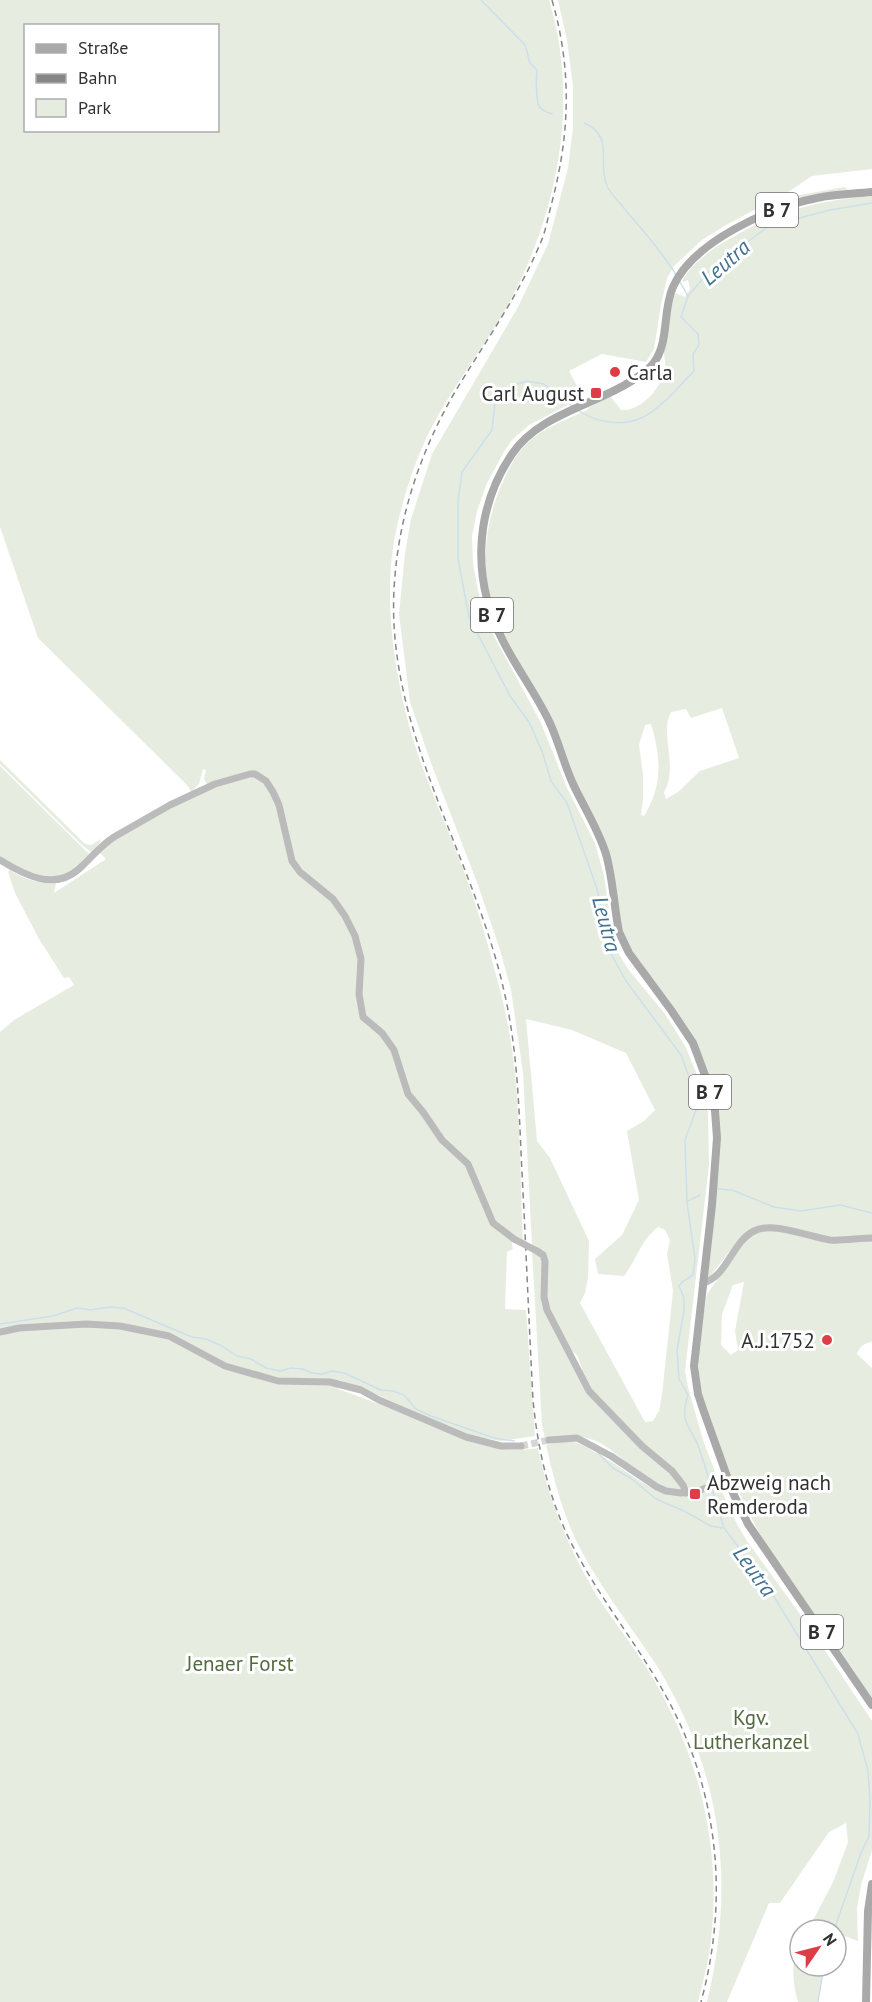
<svg xmlns="http://www.w3.org/2000/svg" width="872" height="2002" viewBox="0 0 872 2002" font-family="'PT Sans',sans-serif">
	<rect width="100%" height="100%" fill="#fff"/>
	<g fill="#e6ede0" fill-rule="evenodd">
		<path d="M0,0H549C580,100 558,212 509,303C482,352 444,396 422,448C410,475 397,519 393,548C383,617 399,702 422,766C437,807 456,847 470,888C482,922 492,959 501,994C522,1074 519,1159 523,1241L495,1222L476,1176L443,1138L409,1093L400,1059L365,1016L361,994L363,977L347,915L309,877L295,860L276,791L249,771L207,784L204,779L206,770L203,769L199,784L191,792L188,786L38,638L0,527ZM26,26H218V130H26Z"/>
		<path d="M558,0H872V169L812,176L788,192L726,225L702,240L674,266L667,278L661,305L654,349L646,362L602,354L569,371L583,397L529,425L512,440L505,450L487,483L477,511L472,536L473,563L481,607L488,625L541,723L567,788L595,843L604,876L614,946L628,969L665,1014L677,1033L686,1048L703,1089L708,1112L709,1165L685,1371L688,1387L703,1440L718,1480C709,1485 696,1491 686,1487L595,1396L582,1376V1368L577,1355L568,1348L546,1304L547,1265L532,1245L523,1073L511,990L500,950L478,885L431,763L410,702L399,614L405,553L411,519L432,454L518,307L548,244L568,168L573,128V86L567,40ZM526,1019L572,1030L626,1053L655,1110L644,1121L627,1131L639,1200L622,1235L595,1259L598,1274L624,1276C637,1259 641,1240 658,1227L665,1230L670,1240L667,1254L673,1291L662,1395L659,1411L653,1421L645,1422L580,1303L585,1293L588,1278L589,1241L550,1158L537,1141Z"/>
		<polygon points="844,187 848,189 846,191 791,200 779,205 778,203 789,197"/>
		<path d="M872,196V1342C864,1343 860,1346 857,1354L872,1368V1699L780,1566L758,1531L732,1478L713,1429L701,1390L697,1353L707,1294L722,1273L739,1239L709,1278H707L717,1112L686,1026L635,957L622,932L616,893L558,732L551,717C534,686 513,657 499,625C478,576 483,521 506,475C511,464 518,452 526,444C545,426 567,420 589,409L588,408L610,396L621,410C643,411 662,387 665,367C666,363 664,358 664,353C666,334 669,312 675,293L685,297L690,289L688,280L684,282L682,281C693,262 712,249 731,238C777,211 819,200 872,196ZM722,708L739,758L700,771L678,792L666,799L664,792C679,768 659,733 671,712L686,709L691,718ZM651,724C661,758 663,785 644,816L641,815L643,798V774L639,745L645,725ZM744,1282L735,1331L738,1350L731,1355L721,1345L722,1314L733,1285Z"/>
		<polygon points="0,760 85,844 91,845 101,839 99,844 91,852 83,846 0,764"/>
		<path d="M0,766L89,854C84,858 80,864 76,868C52,887 22,870 0,856Z"/>
		<path d="M254,777L264,782L274,799L288,856L338,909L352,937L359,960L358,1005L392,1051L403,1089L466,1165L488,1218L511,1239L513,1249L507,1252L505,1309L526,1310L535,1436L501,1441L467,1435L380,1396L339,1380L338,1389C361,1397 385,1406 408,1416C449,1433 492,1456 538,1448C549,1502 570,1552 599,1599C615,1623 633,1646 648,1670C698,1751 722,1845 711,1940C709,1960 703,1982 698,2002H0V1032L14,1020L74,985L69,977L64,978L39,939L15,893L8,872L10,870C24,879 38,884 56,883L54,893L106,859L98,851L103,846C146,822 206,780 254,777Z"/>
		<path d="M532,1251L537,1252L543,1261L544,1304L585,1386L663,1465L682,1487L681,1490C650,1493 623,1453 596,1441C580,1434 562,1437 545,1439L542,1425Z"/>
		<path d="M558,1442C564,1442 571,1441 577,1443C584,1445 591,1450 598,1454C644,1479 663,1512 720,1487L737,1524L747,1541L810,1628L872,1721V1850L861,1885L857,1909L858,1941L836,1933V1930H808L834,1880L848,1842L846,1823L829,1832L780,1903H769L727,2002H707C736,1882 722,1772 657,1666C629,1623 596,1583 574,1536C561,1507 553,1476 546,1445Z"/>
		<path d="M800,1943V1966H824L818,2002H798C793,1984 790,1959 800,1943Z"/>
	</g>
	<g fill="none" stroke-linecap="round" stroke-linejoin="round">
		<g stroke="#cddfeb" stroke-width="1.5">
			<path d="M481,0L525,45L530,63L537,70C536,78 536,100 539,106C542,111 548,112 552,114"/>
			<path d="M584,123C616,136 596,165 608,188C613,197 622,205 628,213C645,233 663,253 676,275"/>
			<polyline points="680,282 688,296"/>
			<path d="M572,406L544,384L527,381L514,385L500,393L495,403L492,430L462,472L458,501V559L469,617L510,696L529,722L542,751L551,781L567,803L597,889L608,935L609,950L626,981L681,1055L692,1085L696,1110L685,1140L687,1202L695,1259L693,1275L682,1282L679,1286L684,1298V1311L677,1350L679,1379L688,1395C679,1424 690,1424 699,1448C703,1460 707,1472 710,1484"/>
			<path d="M578,410C594,422 622,427 641,418C661,409 678,387 694,371L693,354L699,345L698,334L681,317L688,296L713,267L769,226L830,210L872,203"/>
			<polyline points="718,1189 732,1190 774,1207 801,1211 840,1205 872,1213"/>
			<polyline points="688,1201 700,1195"/>
			<polyline points="0,1324 53,1316 77,1308 91,1310 109,1307 123,1308 192,1337 206,1339 222,1346 237,1356 251,1359 266,1368 280,1371 291,1368 303,1369 312,1373 322,1374 332,1371 344,1373 381,1390 393,1391 404,1395 416,1409 431,1416 494,1438 514,1441"/>
			<polyline points="597,1452 613,1468 632,1479 656,1499 684,1511 711,1526 722,1528"/>
			<polyline points="712,1489 724,1528 765,1582 858,1734 868,1771 870,1800 869,1836 861,1853 834,1930"/>
			<polyline points="818,2002 824,1966"/>
		</g>
		<polyline stroke="#d6d6d6" stroke-width="7" stroke-dasharray="7 3.5" stroke-linecap="butt" points="521,1446 549,1440"/>
		<g stroke="#bbb" stroke-width="7">
			<path d="M0,860C24,875 54,891 79,869C91,858 100,846 114,837L170,805L215,784L250,774H255L266,781L273,792L279,805L292,861L300,872L333,899L345,916L355,936L361,959L359,994L363,1017L382,1033L394,1050L408,1094L423,1112L442,1140L468,1164L493,1223L514,1239"/>
			<polyline points="537,1251 543,1255 545,1261 544,1297 547,1310 589,1391 642,1446 672,1471 683,1485 686,1493"/>
			<path d="M703,1283C727,1277 732,1242 754,1231C773,1221 809,1237 830,1240C844,1241 858,1238 872,1238"/>
			<polyline points="0,1332 19,1328 86,1324 120,1326 169,1336 225,1366 278,1381 330,1382 361,1390 379,1400 466,1437 501,1446 521,1446"/>
			<polyline points="549,1440 577,1438 611,1456 657,1487 666,1491 681,1493 695,1492 728,1480"/>
		</g>
		<g stroke="#a9a9a9" stroke-width="8">
			<path d="M872,192C854,194 835,194 817,198C771,207 693,241 673,287C662,311 670,342 653,364C645,374 633,380 621,387C585,407 536,418 512,454C473,512 472,582 504,643C518,670 536,694 549,721C559,742 564,765 574,786C585,809 598,829 606,854C613,879 614,906 619,932L629,953L671,1010L693,1043L709,1086L715,1111L717,1138L712,1205L694,1366L698,1394L704,1412L733,1493L748,1524L872,1705"/>
			<polyline points="866,2002 868,1911 872,1884"/>
		</g>
		<path stroke="#868686" stroke-width="1.5" stroke-dasharray="6 4.5" stroke-linecap="butt" d="M552,0C572,69 570,133 552,202C548,216 546,231 540,244C517,299 482,346 452,397C421,452 400,513 395,576C381,724 473,852 504,991C518,1051 519,1112 522,1173C526,1248 529,1324 533,1400C538,1452 550,1505 576,1552C603,1603 640,1648 667,1698C719,1793 729,1899 701,2002"/>
		<polyline stroke="#bbb" stroke-width="7" points="514,1239 537,1251"/>
	</g>
	<g fill="#dd3d46" stroke="#fff" stroke-width="2">
		<circle cx="615" cy="372" r="6"/>
		<rect x="590" y="387" width="12" height="12" rx="3"/>
		<circle cx="827" cy="1340" r="6"/>
		<rect x="689" y="1488" width="12" height="12" rx="3"/>
	</g>
	<g text-anchor="middle" dominant-baseline="central" stroke-width="6" stroke-linejoin="round" paint-order="stroke">
		<g fill="#fff" stroke="#6f6f6f" stroke-width="1.5">
			<rect x="756" y="193" width="42" height="34" rx="4.5"/>
			<rect x="471" y="598" width="42" height="34" rx="4.5"/>
			<rect x="689" y="1075" width="42" height="34" rx="4.5"/>
			<rect x="801" y="1615" width="42" height="34" rx="4.5"/>
		</g>
		<g font-size="20" font-weight="bold" fill="#313131">
			<text x="777" y="210">B 7</text>
			<text x="492" y="615">B 7</text>
			<text x="710" y="1092">B 7</text>
			<text x="822" y="1632">B 7</text>
		</g>
		<g font-size="21" fill="#313131" stroke="#fff" text-anchor="start">
			<text x="627" y="372">Carla</text>
			<text x="584" y="393" text-anchor="end">Carl August</text>
			<text x="815" y="1340" text-anchor="end">A.J.1752</text>
			<text x="707" y="1482">Abzweig nach<tspan x="707" dy="24">Remderoda</tspan></text>
		</g>
		<g font-size="21" fill="#536b40" stroke="#fff">
			<text x="240" y="1663">Jenaer Forst</text>
			<text x="751" y="1717">Kgv.<tspan x="751" dy="24">Lutherkanzel</tspan></text>
		</g>
		<g font-size="22" font-style="italic" fill="#427090" stroke="#fff">
			<text transform="translate(725 262) rotate(-41)">Leutra</text>
			<text transform="translate(607 924) rotate(75)">Leutra</text>
			<text transform="translate(755 1571) rotate(54)">Leutra</text>
		</g>
	</g>
	<rect x="24" y="24" width="195" height="108" fill="#ffffff" stroke="#adadad" stroke-width="1.5"/>
	<rect x="36" y="44" width="30" height="9" fill="#a9a9a9" stroke="#adadad" stroke-width="1.5"/>
	<text x="78" y="54" font-size="18" fill="#313131">Straße</text>
	<rect x="36" y="74" width="30" height="9" fill="#868686" stroke="#adadad" stroke-width="1.5"/>
	<text x="78" y="84" font-size="18" fill="#313131">Bahn</text>
	<rect x="36" y="99" width="30" height="18" fill="#e6ede0" stroke="#adadad" stroke-width="1.5"/>
	<text x="78" y="114" font-size="18" fill="#313131">Park</text>
	<g transform="translate(818 1948) rotate(55)"><circle r="28" fill="#ffffff" stroke="#adadad" stroke-width="1.5"/>
	<path d="M0-4.5L10 22L0 15L-10 22Z" fill="#dd3d46"/>
	<text y="-9" font-size="16" font-weight="bold" text-anchor="middle" fill="#313131">N</text>
	</g>
</svg>
